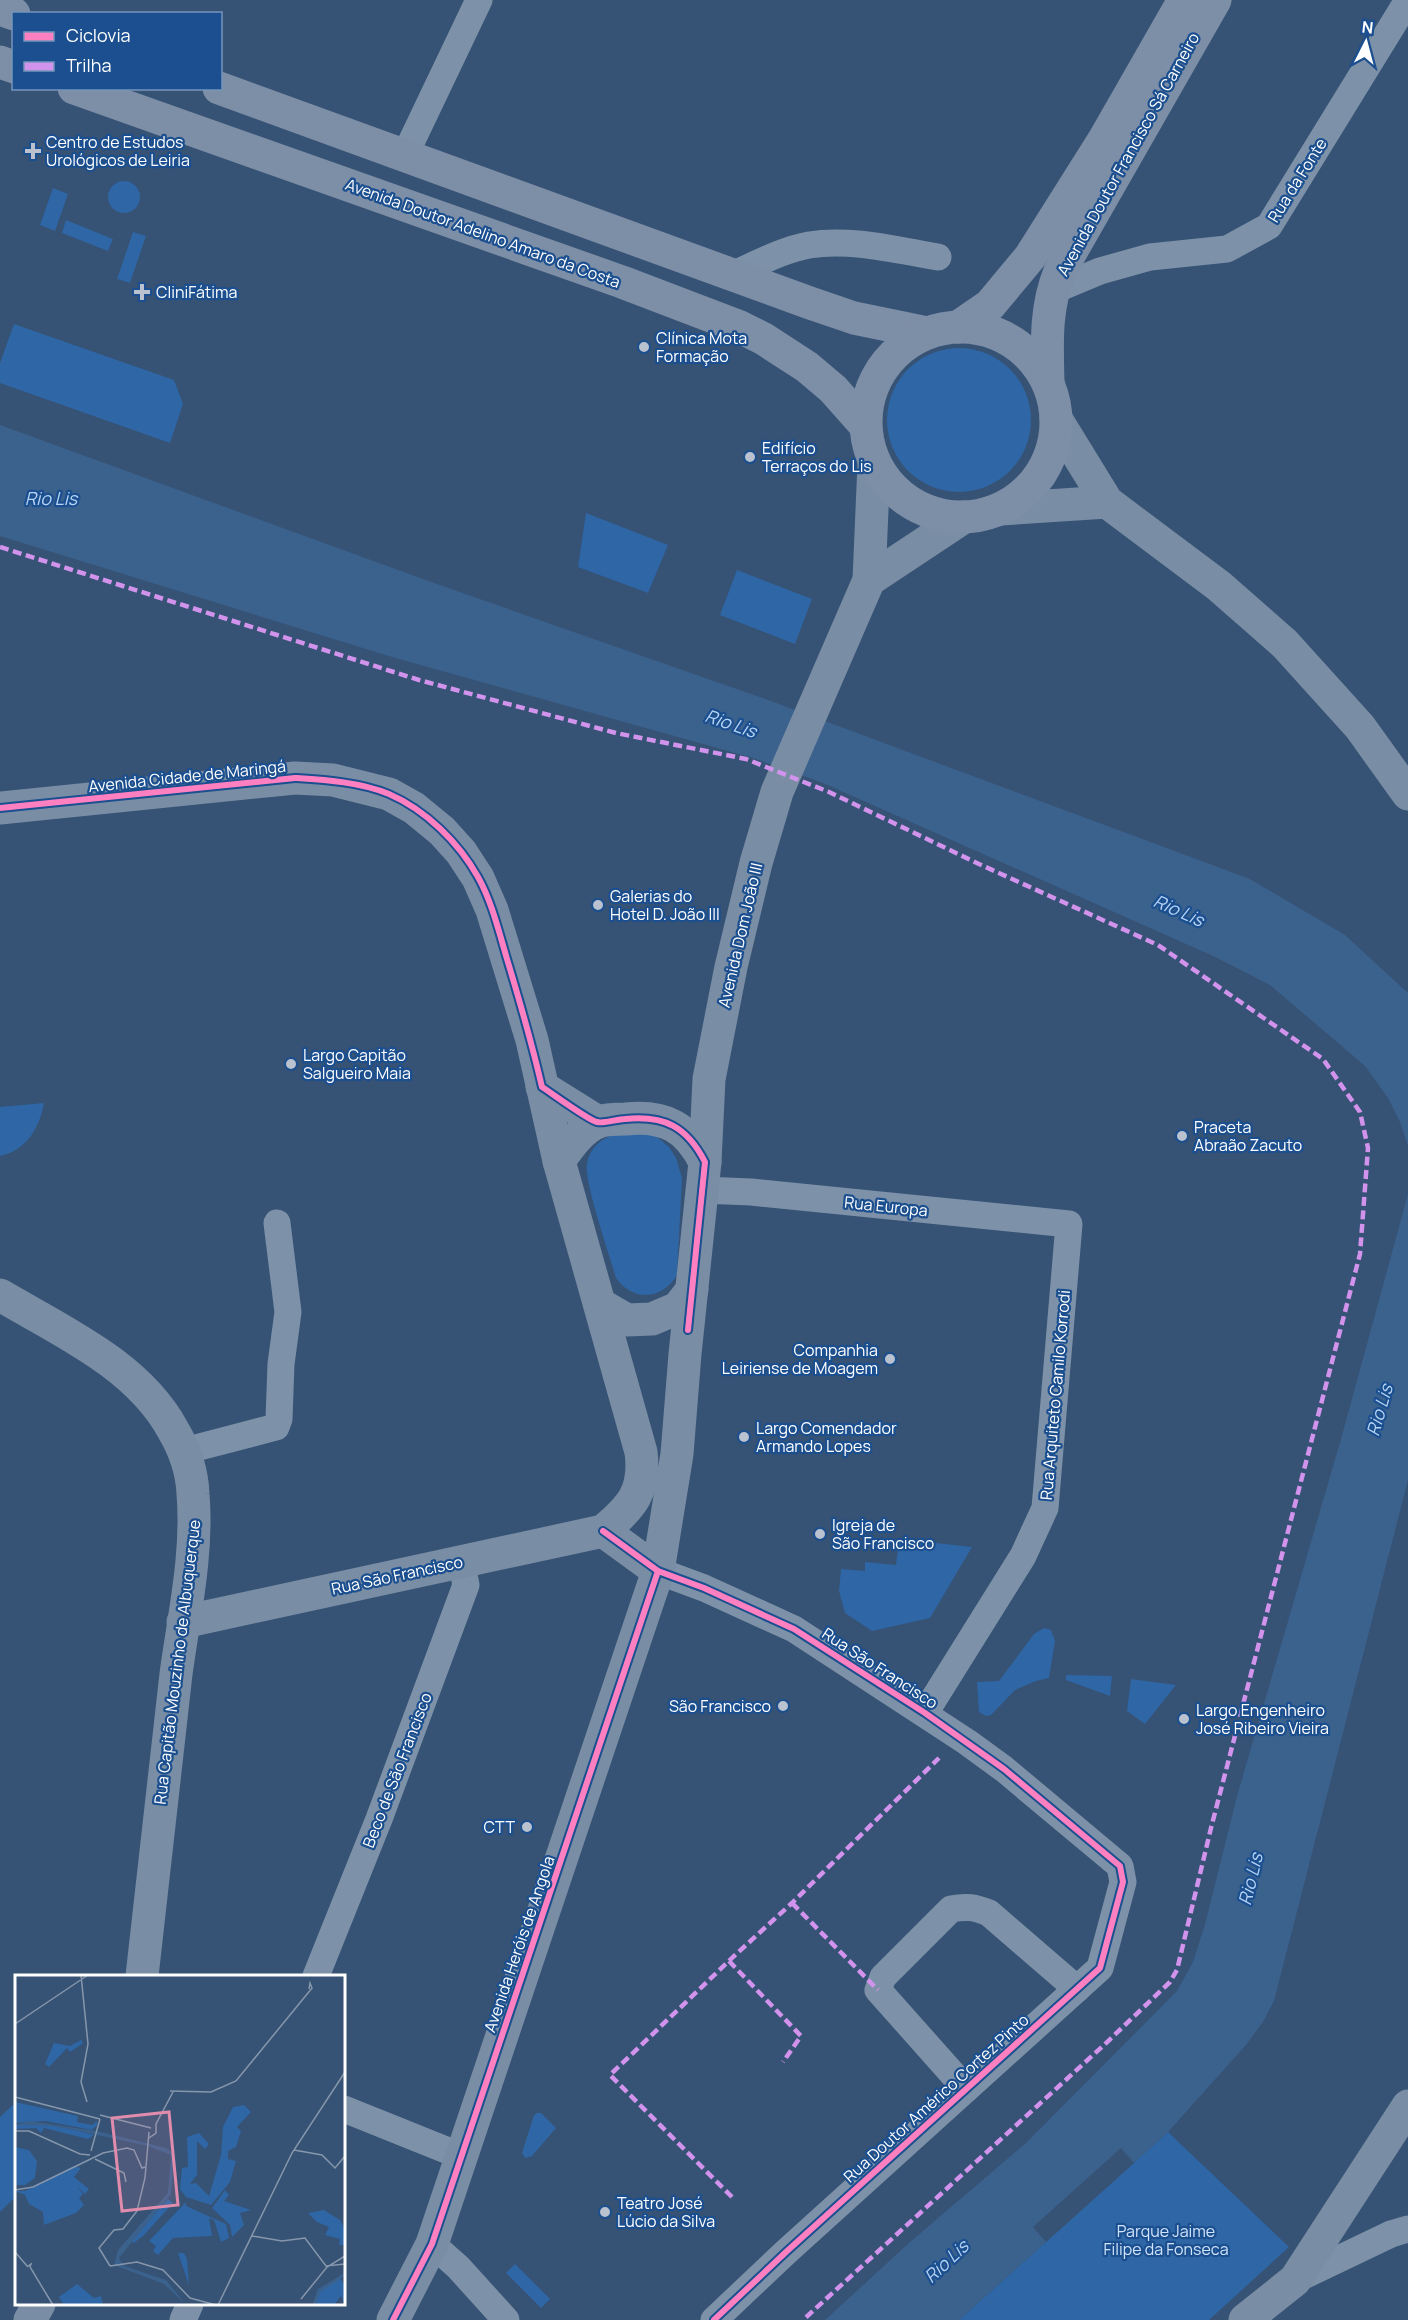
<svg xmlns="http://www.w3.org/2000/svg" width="1408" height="2320" viewBox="0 0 1408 2320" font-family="Manrope,sans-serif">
	<rect width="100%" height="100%" fill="#365274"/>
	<g fill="#2f66a5">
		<circle cx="124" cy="197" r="16"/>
		<polygon points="53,188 68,194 55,231 40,225"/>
		<polygon points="66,220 113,239 108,251 62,233"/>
		<polygon points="133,232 146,236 130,283 117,279"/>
		<polygon points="14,324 174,380 183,404 170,443 0,383 0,363"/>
		<circle cx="959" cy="420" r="72"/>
		<polygon points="586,513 668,545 648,593 578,567"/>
		<polygon points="737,570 812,599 795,644 720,615"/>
		<path d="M44,1103C40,1127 26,1151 0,1156V1107Z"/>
		<path d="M623,1132L656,1136L669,1147L676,1158L682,1178L677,1275C662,1300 633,1302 616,1278C610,1256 584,1183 587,1164C590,1146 605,1135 623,1132Z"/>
		<polygon points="899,1539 972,1547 930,1618 872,1631 845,1613 839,1591 841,1569 865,1571 865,1562 896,1565"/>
		<polygon points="1044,1628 1051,1630 1055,1641 1049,1678 1036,1681 1015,1690 991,1715 986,1716 979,1712 977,1682 999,1681 1034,1634"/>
		<polygon points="1066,1675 1112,1676 1110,1696 1066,1680"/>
		<polygon points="1131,1679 1176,1685 1145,1724 1127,1711"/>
		<polygon points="16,2102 16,2196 0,2212 0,2117"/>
		<polygon points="537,2113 541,2113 556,2128 532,2156 525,2158 522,2153 534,2115"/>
		<polygon points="1168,2132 1289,2247 1209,2320 959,2320"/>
		<polygon points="515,2264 550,2299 541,2308 506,2273"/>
	</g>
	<g fill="#3b618d">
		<polygon points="0,425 434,583 771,701 1250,879 1345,935 1408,993 1408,1146 1400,1122 1388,1098 1365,1066 1270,985 1213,956 823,783 753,758 392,657 0,536"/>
		<polygon points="1408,1194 1408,1480 1274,2001 1263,2022 1246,2045 1168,2132 959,2320 825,2320 910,2242 1027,2142 1177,1991 1193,1962 1205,1924 1237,1796 1341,1439"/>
	</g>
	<polygon fill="#365274" points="1121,2148 1134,2163 1046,2242 1033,2227"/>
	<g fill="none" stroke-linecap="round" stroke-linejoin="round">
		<g stroke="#7d92a8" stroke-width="27">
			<polyline points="405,155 479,0"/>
			<path d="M732,275C757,264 782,250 809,245C851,238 896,250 938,257"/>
			<polyline points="1052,291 1100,271 1150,257 1227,249 1269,226 1408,0"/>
			<polyline points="702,1190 751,1192 1069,1224 1045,1508 1023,1556 925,1713"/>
			<polyline points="184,1451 276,1427 279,1419 281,1364 288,1312 277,1223"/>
			<polyline points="658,1571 704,1588 794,1629 967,1742 1004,1769 1120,1866 1123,1882 1100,1968 786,2252 714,2320"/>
			<polyline points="316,1976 379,1819 466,1585 461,1561"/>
			<path d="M966,2089L878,1990L883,1977L951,1909C966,1906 975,1907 989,1913L1077,1989"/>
			<polyline points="344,2109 461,2156"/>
			<polyline points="432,2244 458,2267 506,2320"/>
			<polyline points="1295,2280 1391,2234 1408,2229"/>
			<polyline points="183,2320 190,2304"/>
		</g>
		<g stroke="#798da4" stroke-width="33">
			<polyline points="1056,419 1107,502 1219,586 1285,644 1360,727 1408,794"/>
			<polyline points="1001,509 1107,502"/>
			<polyline points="869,580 964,517"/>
			<path d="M0,808L295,778L333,780L389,794L414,808L442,831L461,852L478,878L492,910L532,1040L559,1161L641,1452C646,1491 632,1507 603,1531L183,1622"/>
			<polyline points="542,1087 598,1122"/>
			<path d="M559,1161C569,1147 581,1129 598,1122C606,1119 617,1119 626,1119C665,1115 687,1127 705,1162"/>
			<path d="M0,1295C61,1331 138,1365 173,1430C185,1450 192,1470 193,1494C198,1554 184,1615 176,1674C164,1775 153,1876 142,1976"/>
			<polyline points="601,1305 627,1320 652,1319 678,1308 692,1290"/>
			<polyline points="603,1531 658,1571"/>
			<polyline points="30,2320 39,2304"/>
			<polyline points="393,2320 432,2244 658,1571 677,1454 685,1354 705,1162 709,1079 731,967 756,863 777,792 869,580 874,463"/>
			<polyline points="1245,2320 1295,2280 1408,2106"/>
		</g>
		<g stroke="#7d8ea7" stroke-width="33">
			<polyline points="0,9 14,14"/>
			<polyline points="0,62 14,67"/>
			<polyline points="74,88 622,282 740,327 764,339 807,367 833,389 865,425"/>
			<polyline points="219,88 810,303 854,318 927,333"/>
			<polyline points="958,327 990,305 1030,257 1105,138 1184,0"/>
			<circle cx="961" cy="422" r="95"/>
			<path d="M1048,382C1047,343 1045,308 1060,271L1215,0"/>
		</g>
		<g stroke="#d193ec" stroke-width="4.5" stroke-dasharray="9 4.5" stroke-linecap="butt">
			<polyline points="0,547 419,680 616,733 746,759 829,792 979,864 1158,945 1323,1059 1360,1112 1368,1148 1360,1254 1211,1828 1177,1970 1170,1982 1104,2045 803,2320"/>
			<polyline points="792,1903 878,1990"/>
			<polyline points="729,1961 801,2036 783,2062"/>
			<polyline points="732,2197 610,2075 733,1957 792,1903 939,1758"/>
		</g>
		<g stroke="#1b4f8f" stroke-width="10">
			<g id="cycleway">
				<path d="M0,808L295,778C326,780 360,782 389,794C426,810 459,843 478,877C492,902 499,932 507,959C520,1002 532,1044 542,1087C553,1094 588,1120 597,1122C604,1124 617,1119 625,1119C665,1115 687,1127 705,1162L688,1330"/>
				<polyline points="603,1531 658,1571 704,1588 794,1629 925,1713 1004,1769 1120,1866 1123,1882 1100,1968 786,2252 714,2320"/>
				<polyline points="393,2320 432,2244 658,1571"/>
			</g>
		</g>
		<use href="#cycleway" stroke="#ff80c0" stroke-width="6"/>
	</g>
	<g fill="#b9c2ce" stroke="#1b4f8f" stroke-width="2">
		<path d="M30 142h6v6h6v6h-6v6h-6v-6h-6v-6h6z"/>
		<path d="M139 283h6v6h6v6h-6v6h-6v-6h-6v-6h6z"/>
		<circle cx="644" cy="347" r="6"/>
		<circle cx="750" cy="457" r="6"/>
		<circle cx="598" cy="905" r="6"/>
		<circle cx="291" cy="1064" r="6"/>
		<circle cx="1182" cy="1136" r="6"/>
		<circle cx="890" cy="1359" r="6"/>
		<circle cx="744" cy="1437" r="6"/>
		<circle cx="820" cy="1534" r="6"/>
		<circle cx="783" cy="1706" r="6"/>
		<circle cx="1184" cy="1719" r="6"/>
		<circle cx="527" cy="1827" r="6"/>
		<circle cx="605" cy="2212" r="6"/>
	</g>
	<g text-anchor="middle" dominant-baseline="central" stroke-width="4.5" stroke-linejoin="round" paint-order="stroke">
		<g font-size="16" fill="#fff" stroke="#1b4f8f" text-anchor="start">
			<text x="46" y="142">Centro de Estudos<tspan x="46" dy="18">Urológicos de Leiria</tspan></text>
			<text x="156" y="292">CliniFátima</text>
			<text x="656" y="338">Clínica Mota<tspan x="656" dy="18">Formação</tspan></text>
			<text x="762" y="448">Edifício<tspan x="762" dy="18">Terraços do Lis</tspan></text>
			<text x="610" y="896">Galerias do<tspan x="610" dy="18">Hotel D. João III</tspan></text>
			<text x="303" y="1055">Largo Capitão<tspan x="303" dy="18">Salgueiro Maia</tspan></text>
			<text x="1194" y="1127">Praceta<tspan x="1194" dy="18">Abraão Zacuto</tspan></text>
			<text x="878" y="1350" text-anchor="end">Companhia<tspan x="878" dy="18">Leiriense de Moagem</tspan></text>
			<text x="756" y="1428">Largo Comendador<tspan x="756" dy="18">Armando Lopes</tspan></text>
			<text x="832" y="1525">Igreja de<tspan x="832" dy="18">São Francisco</tspan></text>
			<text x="771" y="1706" text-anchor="end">São Francisco</text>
			<text x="1196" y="1710">Largo Engenheiro<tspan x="1196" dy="18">José Ribeiro Vieira</tspan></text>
			<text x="515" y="1827" text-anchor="end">CTT</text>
			<text x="617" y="2203">Teatro José<tspan x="617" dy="18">Lúcio da Silva</tspan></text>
		</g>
		<g font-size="16" fill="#fff" stroke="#1b4f8f">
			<text transform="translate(1128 154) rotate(-61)">Avenida Doutor Francisco Sá Carneiro</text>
			<text transform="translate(1297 180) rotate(-58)">Rua da Fonte</text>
			<text transform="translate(483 233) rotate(20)">Avenida Doutor Adelino Amaro da Costa</text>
			<text transform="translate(187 776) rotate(-6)">Avenida Cidade de Maringá</text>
			<text transform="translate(740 935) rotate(-77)">Avenida Dom João III</text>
			<text transform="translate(886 1206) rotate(6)">Rua Europa</text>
			<text transform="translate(1055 1395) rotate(-85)">Rua Arquiteto Camilo Korrodi</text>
			<text transform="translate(397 1575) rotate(-12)">Rua São Francisco</text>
			<text transform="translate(177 1662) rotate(-83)">Rua Capitão Mouzinho de Albuquerque</text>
			<text transform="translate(880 1668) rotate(33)">Rua São Francisco</text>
			<text transform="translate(397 1770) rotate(-69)">Beco de São Francisco</text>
			<text transform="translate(519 1944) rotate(-71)">Avenida Heróis de Angola</text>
			<text transform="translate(936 2098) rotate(-42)">Rua Doutor Américo Cortez Pinto</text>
		</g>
		<g font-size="16" fill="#cfe3fa" stroke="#1b4f8f">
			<text x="1166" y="2231">Parque Jaime<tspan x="1166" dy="18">Filipe da Fonseca</tspan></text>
		</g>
		<g font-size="18" font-style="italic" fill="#b5d3f5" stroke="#1b4f8f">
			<text x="51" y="498">Rio Lis</text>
			<text transform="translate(731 723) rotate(19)">Rio Lis</text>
			<text transform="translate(1179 910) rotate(24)">Rio Lis</text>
			<text transform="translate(1379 1410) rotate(-74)">Rio Lis</text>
			<text transform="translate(1250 1879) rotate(-76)">Rio Lis</text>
			<text transform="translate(946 2261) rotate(-43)">Rio Lis</text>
		</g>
	</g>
	<g transform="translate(15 1975)">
		<rect width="330" height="330" fill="#365274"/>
		<path d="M66,65L68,68L55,77L52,73L34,92L30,89L39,68L55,71ZM0,127L63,141L62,147L77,150L82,146V150L77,155L30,146L0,148ZM229,130L236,137L222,152L226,156L221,172L213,176V184L221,186L215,207L196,230L171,222L165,214L167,193L173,192L172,162L184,158L194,169L190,174L182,166V200L175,209L181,208L194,221L206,180L208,152L218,132ZM29,149L60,155L79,160L73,164L29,153L26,158L21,153L0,154V150ZM0,172L14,175L22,186L20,203L10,210H0ZM59,191L66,193L59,202L74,214L70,219L62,212L68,219L64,223L69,230L61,238L29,250L28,237L14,229L10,220L0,216H10ZM210,215L214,220L209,226L236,235L225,238L229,250L217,262L215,250L197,233ZM153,224L158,228L129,260L119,268L116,266ZM171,227V231L211,249L214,263L206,267L199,245L194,243L197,261L158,263L143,280L138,276L141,271L134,266ZM309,235L325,245L330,254V270H324L325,264L310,260L314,252L302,247L293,238ZM163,278H169L172,284L174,310ZM324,302L330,310L329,327L326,321L319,330H298L303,314ZM62,309L79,323L86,321L88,330H49L44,322Z" fill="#2f66a5"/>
		<path d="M14,146L81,156L151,173L159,179L156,219L104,283L109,291L151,305L171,330L149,309L99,290L103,275L153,218L156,180L133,171L41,151L0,150Z" fill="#3b618d"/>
		<path fill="none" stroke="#3b618d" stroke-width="3" d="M299,330L304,316L330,299"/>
		<path fill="none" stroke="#8697ac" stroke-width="1.5" d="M66,0L73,69L66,107L72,127M0,49L73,0M155,116L196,117L221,106L297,13L295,8L294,14M0,122L85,144M85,140L136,153M0,156H14L65,179L75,180M134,163L141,158V149L158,117M279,175L307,180L320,193L330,181M76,176L85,144M80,184L109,198L111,207M0,215L18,212L88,178L112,173L119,175L127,193L130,192M237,261L267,266L290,263L311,291L330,289M0,277L13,292M13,291L16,289L15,292L38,330M95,291L84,273L99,255L108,254L122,236L130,203L134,157M95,291L122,287L148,295L175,323L201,330M286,324L312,292L330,281M203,330L277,178L330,97"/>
		<path fill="#e08cad" fill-opacity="0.15" stroke="#e08cad" stroke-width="3" d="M154,137L163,230L107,236L97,143Z"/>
		<rect width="330" height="330" fill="none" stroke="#fff" stroke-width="3"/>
	</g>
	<rect x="12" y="12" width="210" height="78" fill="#1b4f8f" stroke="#7695bc" stroke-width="1.5"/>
	<rect x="24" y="32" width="30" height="9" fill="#ff80c0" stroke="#7695bc" stroke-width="1.5"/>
	<text x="66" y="42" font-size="18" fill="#ffffff">Ciclovia</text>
	<rect x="24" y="62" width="30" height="9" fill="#d193ec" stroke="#7695bc" stroke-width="1.5"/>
	<text x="66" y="72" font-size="18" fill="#ffffff">Trilha</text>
	<g transform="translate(1366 42) rotate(6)" stroke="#1b4f8f" stroke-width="4.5" paint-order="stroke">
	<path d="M0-4.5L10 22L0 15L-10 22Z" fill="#ffffff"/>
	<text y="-9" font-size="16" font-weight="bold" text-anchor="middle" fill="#ffffff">N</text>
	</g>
</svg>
